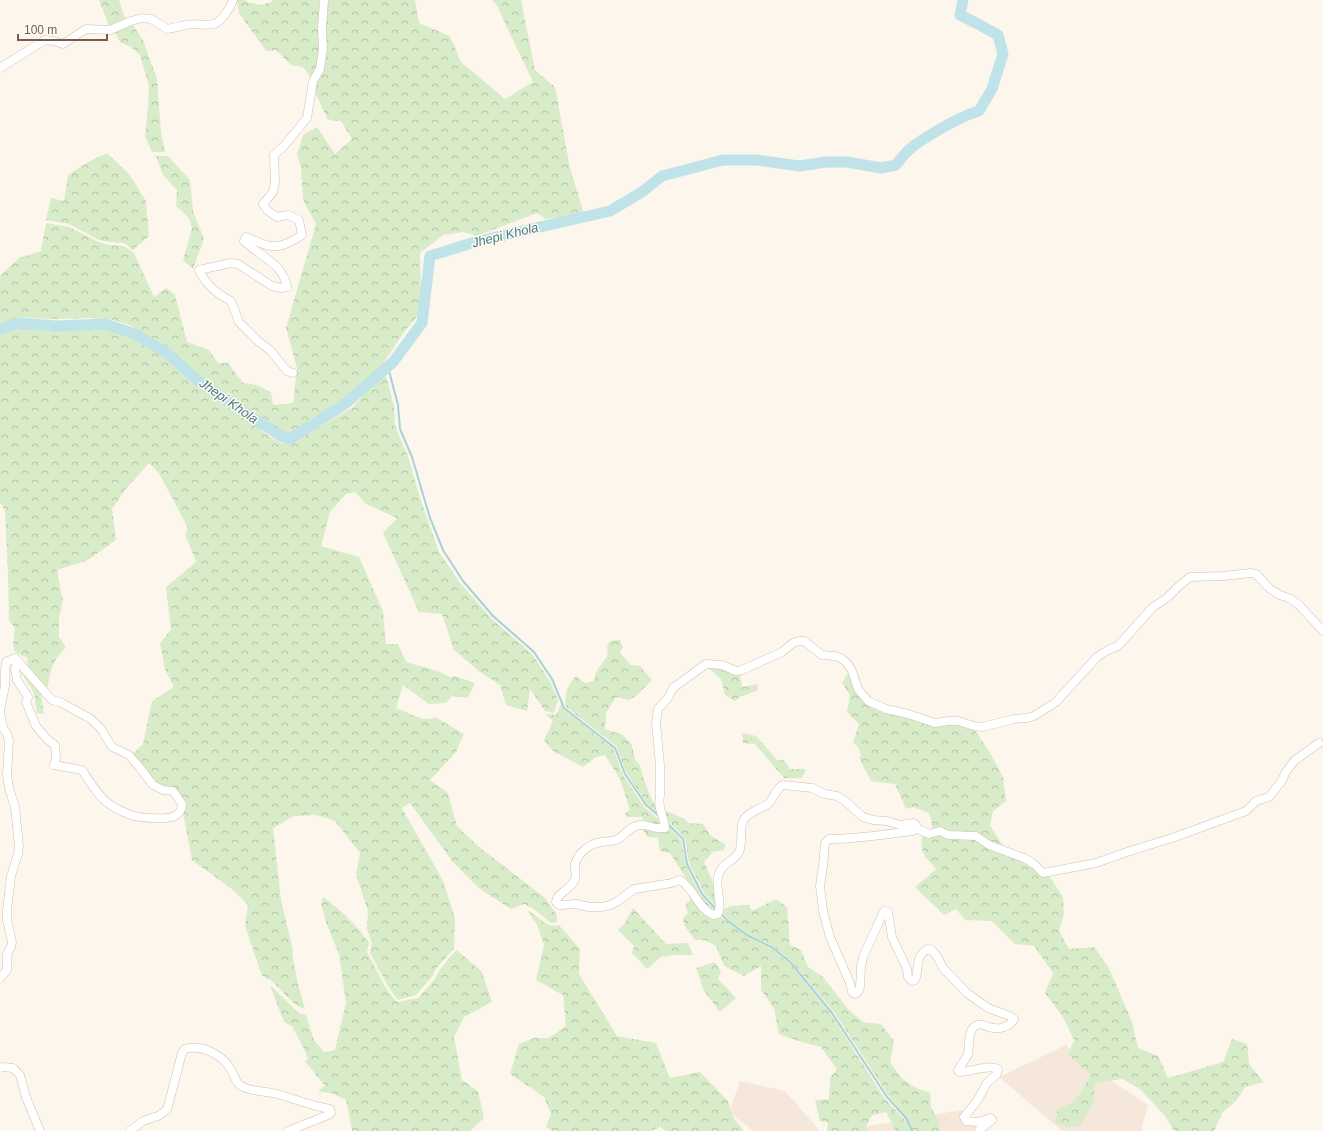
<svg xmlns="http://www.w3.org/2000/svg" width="1323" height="1131" viewBox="0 0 1323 1131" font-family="Helvetica,sans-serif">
	<defs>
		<pattern id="forest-crowns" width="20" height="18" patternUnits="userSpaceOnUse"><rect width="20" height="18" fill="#d8ecc9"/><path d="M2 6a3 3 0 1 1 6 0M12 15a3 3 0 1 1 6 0" fill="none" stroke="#b4c2a5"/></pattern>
	</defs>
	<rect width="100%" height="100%" fill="#fdf6ec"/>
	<g fill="#f5e8da">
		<polygon points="1066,1045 1083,1062 1148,1105 1141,1131 1062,1131 999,1077"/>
		<polygon points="740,1081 785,1091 820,1131 753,1131 729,1112"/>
		<polygon points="962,1110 980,1131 851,1131 873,1125"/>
	</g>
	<g fill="url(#forest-crowns)">
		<polygon points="99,0 119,0 126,21 110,28"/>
		<path d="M237,0H246L247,2L262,5L273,1V0H319C319,21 324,61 311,78L303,67L291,65L276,50L266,51L239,13Z"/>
		<polygon points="326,0 415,0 419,23 450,36 461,62 505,99 533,82 497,6 492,0 521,0 535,70 555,87 570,168 584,214 546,219 537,213 476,236 463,232 443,235 420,253 421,289 420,313 404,332 375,376 341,403 314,417 290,435 274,428 199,377 168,347 130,325 113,320 94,318 49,319 19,317 0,324 0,276 19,258 41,251 46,223 69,227 99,242 109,245 124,246 134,253 154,297 166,288 175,295 187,342 209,350 218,363 228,363 243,383 257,385 271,392 273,405 293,403 297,368 286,328 316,224 303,200 301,167 297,154 303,135 317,127 335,154 352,139 341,121 328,120 316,95 316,82 324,28"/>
		<polygon points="133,25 143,40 157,79 161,133 165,152 152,152 145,136 148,108 149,86 140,55 131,47 120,42 114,30"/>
		<polygon points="107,153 129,174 146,201 149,236 133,250 124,243 109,242 99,240 69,224 46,220 51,198 64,201 68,175 88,162"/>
		<polygon points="156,156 168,156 190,180 193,211 204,239 193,269 183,260 192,228 189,218 176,206 177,190 163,175"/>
		<path d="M20,328L54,330H81L108,328L134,338L159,351L177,366L197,385L225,403L270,437L282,443L295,441L335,418L353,407L378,378L386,376L394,406L395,425L409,459L419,495L439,552L461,584L492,619L532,654L550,681L558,700L554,713L545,711L530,689L527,711L506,705L500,685L480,672L454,650L442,614L419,612L383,533L397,518L366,504L355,492L346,494L330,512L321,546L359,557L383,611L386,644H398L406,662L438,671L449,677L455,676L475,683L468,698L452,696L446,703L429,704L403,685L396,708L423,719L437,718L464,734L456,752L430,780L448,793L457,826L478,846L545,898L557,915V922L551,923L534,909L524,904L511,909L480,889L452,861L410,803L402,808L443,881L455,918L454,948L435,970L432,977L416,995L398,1000L389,988L370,953L372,943L367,930L368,911L356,874L360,853L335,821L316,815L294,816L273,828L281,900L292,946L293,958L298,984L305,1009C292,1006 283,991 273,982C270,979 266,978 262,976L245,926L248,905L233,890L192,860L183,813L184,802L159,786L132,755L143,744L152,701L174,687L165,669L160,643L171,630L166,587L196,562L185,534L188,528L159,473L149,463L125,490L112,509L116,540L88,560L57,570L63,601L59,618V637L66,647C53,660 50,670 48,687L43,685L28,668L27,658L15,652L13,645L15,628L9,621L8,573L5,511L0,502V333Z"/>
		<path d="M620,640L623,647L620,653L631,665L640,666L652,680L637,695L629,700L616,697L606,713L605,729L623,735L632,745L635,760L640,765L643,777L652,800L658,809L660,815L647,804L626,772L616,746L566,707C564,694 568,685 576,676L585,683L594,681L596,672L608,655L607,647L610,641Z"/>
		<polygon points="18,667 37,685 41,694 44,714 37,713 34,693"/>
		<polygon points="707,667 716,667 740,674 742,687 757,684 758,690 740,697 735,701 725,695 721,679"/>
		<polygon points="849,671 854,683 878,708 958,724 974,729 989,751 1003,777 1006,801 993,811 990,825 1005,849 990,844 977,834 932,831 932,824 929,813 913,807 906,809 895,784 871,781 859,758 861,756 859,749 853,742 859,724 847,712 850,695 842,683"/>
		<polygon points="561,704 563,709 613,748 623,775 645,808 662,822 663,827 645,824 642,817 627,817 625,813 630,810 620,779 605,755 596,757 583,767 553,751 544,740 553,721 545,714 556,715"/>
		<polygon points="742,733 756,736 777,760 784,760 790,769 806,769 802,778 784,778 755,744 743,743"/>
		<polygon points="666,811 685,819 688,823 703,824 710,835 726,845 723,850 713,852 704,862 715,887 718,908 704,893 689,863 685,838 666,819"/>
		<polygon points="667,825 681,840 686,866 700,894 717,912 713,914 694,891 670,853 660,851 658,838 647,837 642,827"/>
		<path d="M939,833L976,838L1025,861L1041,875L1050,877L1063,897L1064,914L1059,931L1069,949L1094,947L1109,968L1132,1022L1138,1048L1158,1056L1168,1078L1223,1062L1232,1039L1247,1044L1249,1064L1264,1082L1245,1087L1237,1100L1223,1112L1214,1131H1174L1166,1117L1140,1089L1122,1079L1095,1083L1093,1103L1079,1126L1067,1128L1055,1122L1058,1108C1080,1103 1080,1092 1091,1075L1068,1055L1074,1040L1063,1017L1045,993L1053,973L1034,946L1015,944L992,921L965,920L956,909L944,915L915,887L936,869C925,857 918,851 923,834Z"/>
		<path d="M323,897C341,910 357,925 369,943L367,952L387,990L397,1002L418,998L435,979L439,971L450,957L457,950L482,972L492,1002L464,1017L454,1037L462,1080L478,1091L484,1118L470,1131H352L346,1100L334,1094L318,1091L325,1086L305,1061L308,1059L304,1049L292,1026L284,1022L270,985L299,1013L306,1015L314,1040L324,1052L335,1050L346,1003L339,954L327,925L321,904Z"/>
		<polygon points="692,897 747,936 773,950 791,965 831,1014 885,1099 904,1119 910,1131 896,1131 886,1112 872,1115 866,1126 868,1131 827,1131 828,1122 820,1121 815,1100 829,1099 830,1078 837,1069 821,1047 795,1040 779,1034 774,1008 761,990 761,966 744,976 724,966 716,946 705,940 695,940 684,925 683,918 688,913 685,906"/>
		<path d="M776,899L787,907L790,945L801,950L808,967L822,976L849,1010L863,1022L881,1024L894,1041L890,1062C904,1082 907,1085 930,1093L931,1107L939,1122L940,1131H913L906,1117L888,1095L834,1012L792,962L774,947L748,934L729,920L721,911L730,906L749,905L752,911Z"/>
		<polygon points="633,908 666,944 688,943 693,955 673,955 661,957 647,969 632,953 634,946 618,930 624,924"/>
		<path d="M527,910C537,914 547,930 559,925L580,949L579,974L617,1036L656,1043L670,1078L700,1072L728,1101L733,1117L744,1131H666L660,1127L651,1131H553L546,1127L551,1114L544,1097L510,1074L519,1044L534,1038H549L566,1026L563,995L536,980L544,945L537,925Z"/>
		<polygon points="715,962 721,972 718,979 736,998 720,1012 704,991 696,968"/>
	</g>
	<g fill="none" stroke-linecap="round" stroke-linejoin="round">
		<g stroke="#a5d3da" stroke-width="2">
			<polyline points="388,367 398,405 400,429 412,457 430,518 443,550 463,581 493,616 534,652 552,679 564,708 615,748 625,774 646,805 659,816"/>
			<polyline points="667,823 683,839 687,864 702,894 717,910"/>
			<polyline points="720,913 728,921 747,935 773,948 791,963 832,1013 887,1097 906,1118 912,1131"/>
		</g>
		<path stroke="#bfe3e8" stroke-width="11" d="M0,329L18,323L56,326L105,324L135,334L167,353L197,380L242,411L279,435L290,439L345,404L393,362L422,323L430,256L475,242L610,211L642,192L662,176L723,160H757L799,166L826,162H847L881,168L896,165C909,146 923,139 942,128C954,121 965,115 979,111L992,89L1003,54L998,35L978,24L960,15L963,0"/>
		<g stroke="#d1beb0" stroke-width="9">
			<g id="minor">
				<path d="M0,68L45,40L54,41L63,44L86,29L110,30L131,21L142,18L151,19L167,29C174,28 180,26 186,25C194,23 206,26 214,24C221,22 231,7 233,0"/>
				<path d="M293,373L287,371L270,350L259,342L239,322L231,301C217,294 206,285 199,270L231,263L238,264L272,286L281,288L287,287C283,263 259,256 244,241L246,237C252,239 257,242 263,244C278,250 289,243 302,235L299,220L288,215L277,217L268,211L263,204L273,192L275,183L274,155L284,146L307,118L313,81L320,69L323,49L322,29L324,0"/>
				<path d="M15,658L52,700L60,702L91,719L101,729L112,747L129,755L140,768L153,785L163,790L173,791L182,804C182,809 179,814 175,816C167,820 140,818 131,815C125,813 115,808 109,804C98,796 90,782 82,770L54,765L56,758L55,745L48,740L36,726L26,702L28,697L17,680L15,669L17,665L13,659Z"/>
				<polyline points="0,710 5,686 5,670 6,662 13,659"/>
				<polyline points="0,712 3,728 7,734 9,740 7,775 9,788 15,807 19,846 18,854 11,876 7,910 7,920 12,942 11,947 7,954 7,970 0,978"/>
				<polyline points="916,828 929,834 940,831 948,835 976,836 989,845 1024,858 1034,864 1043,873 1096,863 1127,852 1175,837 1246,811 1256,801 1269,797 1281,782 1286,772 1294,761 1319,743"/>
				<polyline points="0,1068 2,1067 13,1068 20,1075 26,1097 40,1131"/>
				<path d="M130,1131L143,1121L158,1116L167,1110L182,1053L185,1049C201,1044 221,1054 230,1068C234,1074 235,1082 241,1086C252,1092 266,1091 277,1094C295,1099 312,1106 330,1109L331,1113L328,1115L288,1131"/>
				<path d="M979,1131V1130L992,1120L991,1118L978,1122L966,1121L964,1117L977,1101L987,1083L997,1074L998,1069C987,1064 972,1072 959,1072L958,1070C961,1065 966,1059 968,1054C970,1045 967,1029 977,1025C981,1023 985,1026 989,1027C998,1030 1009,1028 1014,1019L1010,1016L988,1008L967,993L943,968L938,958L932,950L928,949C914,956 920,969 915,980L912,981L908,977L907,969L892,937L888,912L884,911L863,957L861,967L860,987L858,992L855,994L852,992L850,983L830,937L823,911L820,886L823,866L825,843L829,839C858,839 885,834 913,831L916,828V825L914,823L900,825L887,821L873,820L863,817L845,801L837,796L825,794L812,788L783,785C776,788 774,799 768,804C760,810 745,812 742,824C740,833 743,843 739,852C733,863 721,862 718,877C715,889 723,903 718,914L713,915C698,908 694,889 680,880C675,881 672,884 666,884L634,889L618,901L611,905L601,907H589L576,904L561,905H559L556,902C557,892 572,889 575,879C577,874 574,869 575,864C577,855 588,845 597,843C603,841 612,842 618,839C626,834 631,825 641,825C649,824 653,830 665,828C664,816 657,808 660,796V765L656,723L658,709L668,698L673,688L706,664L722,665L736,671L742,670L782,652L793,643L799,641H804L822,655L835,656L841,658L847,663L852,671L858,689L868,701L886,709L908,714L935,723L948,721H958L974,726L982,727L1014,719L1027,718L1034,716L1056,702L1097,657L1108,650L1118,646L1153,607L1167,598L1179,586L1190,577L1223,576L1251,573L1256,574L1269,588L1280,595L1291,599L1299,605L1323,631"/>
			</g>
		</g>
		<use href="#minor" stroke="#fff" stroke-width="8"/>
	</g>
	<g text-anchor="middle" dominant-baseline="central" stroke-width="3" stroke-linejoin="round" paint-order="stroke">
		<g font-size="13" font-style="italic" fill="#437c86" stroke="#fffaf3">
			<text transform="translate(505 235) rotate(-14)">Jhepi Khola</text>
			<text transform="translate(229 401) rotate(35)">Jhepi Khola</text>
		</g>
	</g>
	<path d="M18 34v6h89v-6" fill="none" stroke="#7a5c4d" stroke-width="2"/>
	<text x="24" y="34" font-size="12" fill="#7a5c4d" stroke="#fffaf3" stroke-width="3" paint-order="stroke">100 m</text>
</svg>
